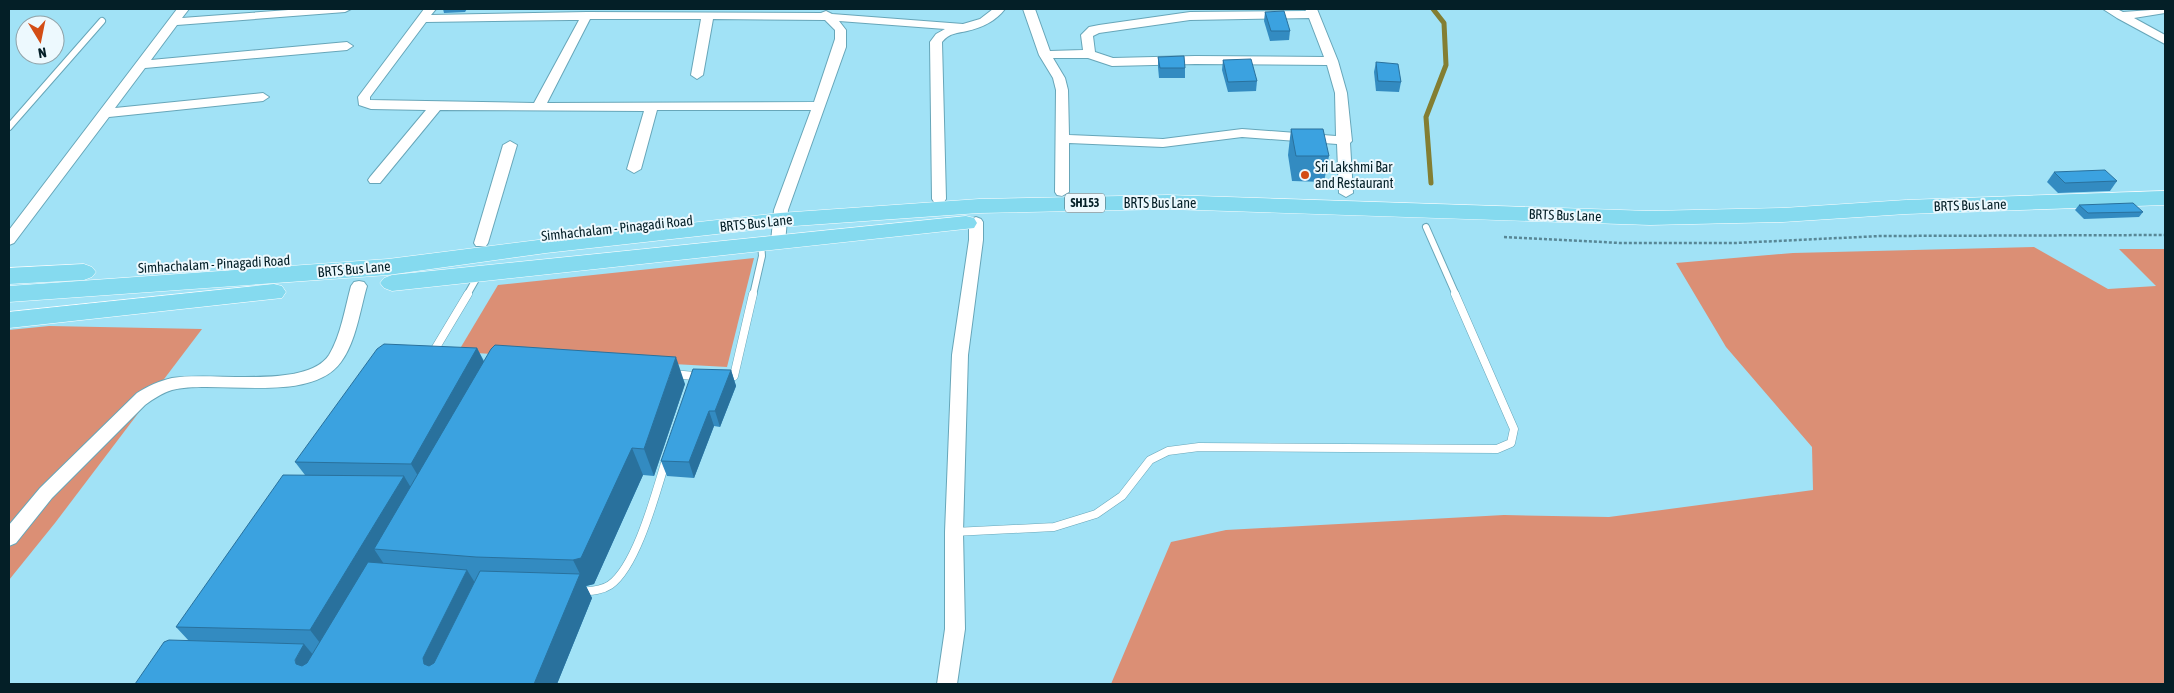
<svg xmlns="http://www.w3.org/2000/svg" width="2174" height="693" viewBox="0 0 2174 693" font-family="'Asap Condensed',sans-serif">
	<rect width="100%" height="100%" fill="#a1e2f6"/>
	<g fill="#db8f75">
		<polygon points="2034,247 2108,289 2156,286 2119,249 2165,249 2165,684 1111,684 1171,542 1226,530 1504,515 1609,517 1813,490 1812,447 1726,347 1676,263 1793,253"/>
		<polygon points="754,258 727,367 458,352 498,285"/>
		<polygon points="49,326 202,329 55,523 9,580 9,330"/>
	</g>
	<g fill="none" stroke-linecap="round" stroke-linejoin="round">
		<polyline stroke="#837e32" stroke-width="5" points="1431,183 1426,117 1446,65 1444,23 1433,9"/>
		<g stroke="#67a6b9" stroke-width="8">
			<g id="service-far1">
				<polyline points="9,127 102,21"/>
				<polyline points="1426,227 1456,295"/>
				<polyline points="467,295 479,274"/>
				<polyline points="753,295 762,256 761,243"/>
			</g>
		</g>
		<g stroke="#67a6b9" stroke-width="9">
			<g id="service">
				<polyline points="432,354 468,294"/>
				<polyline points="673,374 694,376"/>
				<polyline points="725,376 734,376 753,294"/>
				<polyline points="954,532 1054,527 1096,514 1122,496 1150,460 1168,451 1199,447 1497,449 1511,443 1514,429 1455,294"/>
				<path d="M580,592C590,591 601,591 610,585C637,566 656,492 666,460"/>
			</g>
		</g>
		<g stroke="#67a6b9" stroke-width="2">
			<g id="minor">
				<polygon points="177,9 189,9 182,18 302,9 351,9 345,12 177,25 151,60 347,42 353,46 347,50 145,68 115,108 263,93 269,97 263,101 109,117 14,243 9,245 9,230"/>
				<path d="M424,9H436L431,15L587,12L821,13L826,11L832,14L963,24L980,19L993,9H1005C996,21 981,28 967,31C958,33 949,33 942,42L946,199L944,202H934L932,199L930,42L936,34L945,29L839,21L846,30V47L788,210L785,242L783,245H773L771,242L774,210L811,110H657L641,169L634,173L627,169L644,111L440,110L380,183H370L368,180L370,177L426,110L371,109L359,105L358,97ZM590,19H701L691,75L697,79L703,75L713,19L825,20L835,30V39L814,102L547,103ZM570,20H579L534,103L370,100V97L426,22Z"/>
				<path d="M1023,9H1035L1050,51L1083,50L1081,35L1089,27L1099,25L1190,12L1306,11L1305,9H1317L1338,61L1347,93L1352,141L1350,143L1353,193L1346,197L1339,193L1337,144L1242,137L1163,147L1069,143V192L1062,196L1057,195L1055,192L1056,90L1053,78L1039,55ZM1309,18L1324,57L1195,56L1113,58L1095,52L1093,36L1099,33L1190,20ZM1053,58H1088L1112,66L1195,64L1327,65L1335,93L1336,136L1242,129L1163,139L1069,135L1068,90L1065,78Z"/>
				<polygon points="2103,9 2117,9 2123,12 2165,9 2165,13 2134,18 2165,35 2165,44 2117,18"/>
				<polygon points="510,141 517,145 488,243 486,246 476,246 474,243 503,145"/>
				<polygon points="976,217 981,219 983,222 983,240 968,355 963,532 965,629 957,684 937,684 945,629 945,532 952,355 969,240 969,222 971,219"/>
				<path d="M359,281L364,282L367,286C360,310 356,342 341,362C310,405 217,379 172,390C162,393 153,399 145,405L52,498L16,543L9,546V525L40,488L137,393C148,386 159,381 172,378C210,371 306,390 329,355C341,335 345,308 351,286L354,282Z"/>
			</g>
		</g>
		<g stroke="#fff" stroke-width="1">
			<g id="primary">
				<polygon points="2165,191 2165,205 1906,214 1783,222 1650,225 1168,209 979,213 780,227 546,253 388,275 9,302 9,286 388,259 546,239 780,213 979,199 1168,195 1650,211 1783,208 1906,200"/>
				<polygon points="966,216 974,218 977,223 974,228 392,291 384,288 380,283 384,278 392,275"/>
				<polygon points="84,264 92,267 96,272 92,277 84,280 9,284 9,268"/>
				<polygon points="274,284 282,286 286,292 282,298 9,328 9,312"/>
			</g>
		</g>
		<polyline stroke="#588796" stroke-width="2.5" stroke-dasharray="3 2" stroke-linecap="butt" points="1504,237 1621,243 1735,243 1881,236 2165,235"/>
		<use href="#service-far1" stroke="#fff" stroke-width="6"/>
		<use href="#service" stroke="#fff" stroke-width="8"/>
		<use href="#minor" fill="#fff" fill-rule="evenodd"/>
		<use href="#primary" fill="#85daef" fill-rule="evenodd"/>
	</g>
	<g fill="#338bc1">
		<polygon points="443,9 467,9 465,12 444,13"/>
		<polygon points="1265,12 1290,31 1289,40 1270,41 1264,21"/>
		<polygon points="1158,57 1185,68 1185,78 1159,78 1158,67"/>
		<polygon points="1223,60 1257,81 1256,91 1228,92 1222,70"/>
		<polygon points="1376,62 1401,82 1399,92 1376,91 1374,72"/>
		<polygon points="1291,129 1329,156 1324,182 1292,181 1288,155"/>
		<polygon points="2054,172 2117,181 2110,191 2058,193 2047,182"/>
		<polygon points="2079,205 2143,212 2139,217 2084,219 2075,210"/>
		<polygon points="477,348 484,361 685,384 654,476 643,475 594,584 586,586 592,598 557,684 189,641 176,627 305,475 295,462"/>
		<polygon points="731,370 736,386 720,427 714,426 694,478 667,476 661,461"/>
	</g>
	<g fill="#29719d">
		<polygon points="477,348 490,375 427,491 411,464"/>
		<polygon points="676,357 685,384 654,476 644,449"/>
		<polygon points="731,370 736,386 720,427 715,411"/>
		<polygon points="709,411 714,426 694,478 689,462"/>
		<polygon points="632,448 643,475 594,584 586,586 592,598 557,684 534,684 580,574 573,560"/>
		<polygon points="404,476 420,503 374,549 384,564 330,656 310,630"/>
		<polygon points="467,570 482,594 440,681 424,664 423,658"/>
		<polygon points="304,644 324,668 315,683 296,664 295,660"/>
	</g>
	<g fill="#3ba2e0" stroke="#29719d">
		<polygon points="1284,11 1290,31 1271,31 1265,12"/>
		<polygon points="1184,56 1185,68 1160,68 1158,57"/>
		<polygon points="1251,59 1257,81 1228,82 1223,60"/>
		<polygon points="1376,62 1398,64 1401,82 1378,81"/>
		<polygon points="1291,129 1323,129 1329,156 1296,156"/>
		<polygon points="2105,170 2117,181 2065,183 2054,172"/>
		<polygon points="2133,203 2143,212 2088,213 2079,205"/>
		<polygon points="384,344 477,348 411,464 295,462 377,349"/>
		<polygon points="495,345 676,357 644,449 632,448 581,558 573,560 476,557 374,549 491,349"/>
		<polygon points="693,369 731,370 715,411 709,411 689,462 661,461"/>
		<polygon points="283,475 404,476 310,630 176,627"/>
		<polygon points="368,562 467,570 423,658 424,664 429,666 434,663 480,571 580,574 534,684 135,684 164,642 169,640 304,644 295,660 296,664 302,666 307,663"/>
	</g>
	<circle fill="#d34d15" stroke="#edf9fe" stroke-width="2" cx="1305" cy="175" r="5"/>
	<g text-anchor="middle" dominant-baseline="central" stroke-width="4" stroke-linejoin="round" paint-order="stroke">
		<rect fill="#edf9fe" stroke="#4a6068" stroke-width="1" x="1065" y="193.5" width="40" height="19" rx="4"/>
		<g font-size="12" font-weight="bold" fill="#041f27">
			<text x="1085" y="203">SH153</text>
		</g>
		<g font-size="14" fill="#041f27" stroke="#edf9fe" text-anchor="start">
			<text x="1315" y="167">Sri Lakshmi Bar<tspan x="1315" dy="16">and Restaurant</tspan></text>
		</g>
		<g font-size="14" fill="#041f27" stroke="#edf9fe">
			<text x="1160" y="203">BRTS Bus Lane</text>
			<text transform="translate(1970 205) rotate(-2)">BRTS Bus Lane</text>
			<text transform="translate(1565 215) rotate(2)">BRTS Bus Lane</text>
			<text transform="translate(756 223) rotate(-6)">BRTS Bus Lane</text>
			<text transform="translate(617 228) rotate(-6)">Simhachalam - Pinagadi Road</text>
			<text transform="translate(214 264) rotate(-3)">Simhachalam - Pinagadi Road</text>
			<text transform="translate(354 269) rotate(-5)">BRTS Bus Lane</text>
		</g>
	</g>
	<rect width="2174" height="693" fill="none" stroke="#041f27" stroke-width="20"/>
	<g transform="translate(40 40) rotate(170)"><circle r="24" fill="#edf9fe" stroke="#90a2a8"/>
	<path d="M0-4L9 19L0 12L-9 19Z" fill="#d34d15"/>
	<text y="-8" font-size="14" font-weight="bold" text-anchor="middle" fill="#041f27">N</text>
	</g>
</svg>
